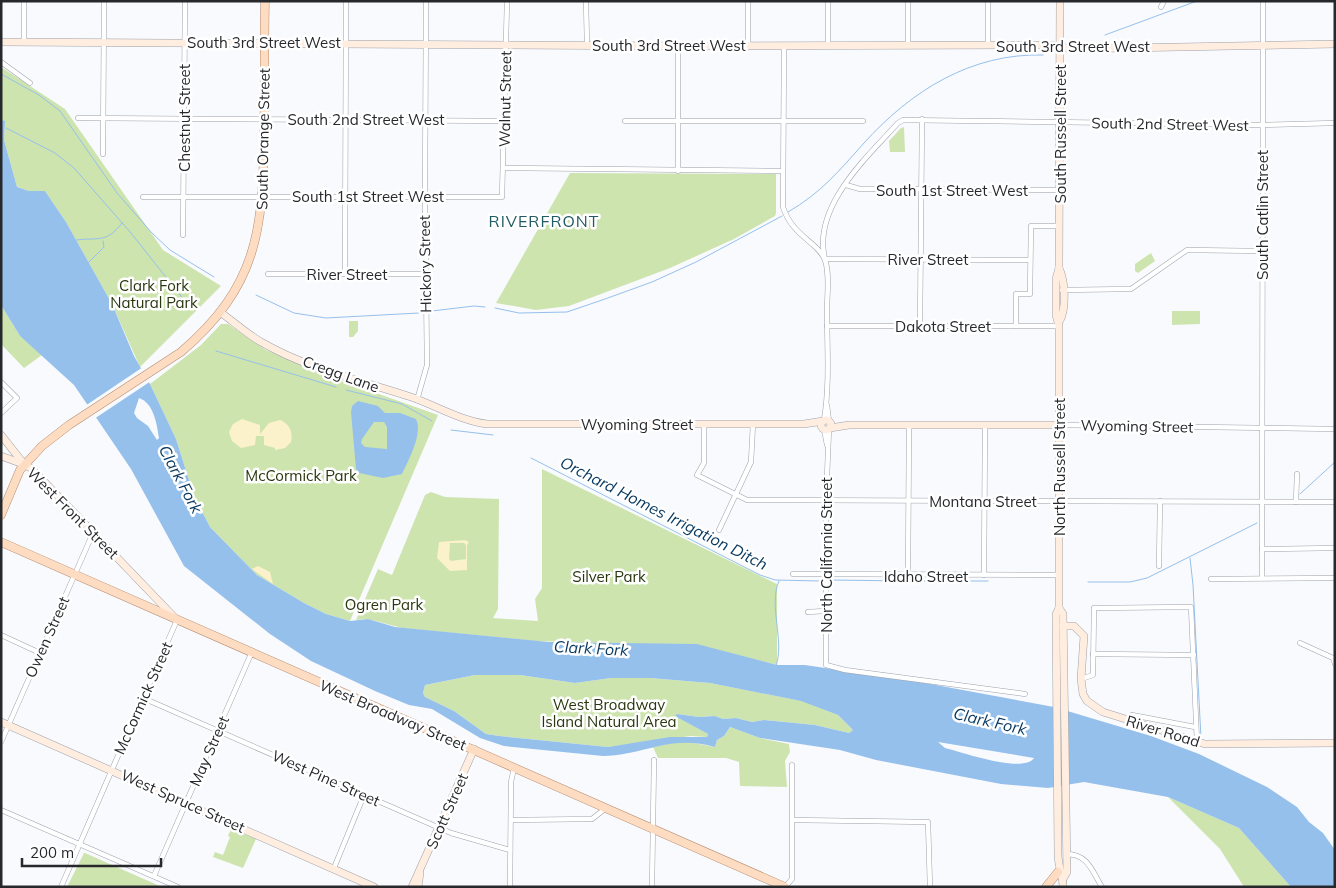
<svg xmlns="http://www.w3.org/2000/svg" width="1336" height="888" viewBox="0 0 1336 888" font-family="Mulish,sans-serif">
	<rect width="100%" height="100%" fill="#f9fafe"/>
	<g fill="#cee4af">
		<polygon points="1,67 65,109 163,250 221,286 140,367 112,304 66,222 45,191 29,191 17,187 4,140 5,122 1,120"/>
		<polygon points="904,127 905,152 890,152 889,141 901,128"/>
		<polygon points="570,173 776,174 776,213 775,216 734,239 670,268 569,306 536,310 496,303"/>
		<polygon points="1151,253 1155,261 1138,273 1135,271 1135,264"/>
		<polygon points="1,305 20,336 42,355 24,368 1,344"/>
		<polygon points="1172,311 1200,311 1200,324 1172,325"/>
		<polygon points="349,321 358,321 358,331 353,337 349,337"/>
		<polygon points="221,324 228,324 266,350 345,382 438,415 350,621 326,614 304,603 257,575 210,527 194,496 176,439 150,384 201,345"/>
		<polygon points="542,469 777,584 777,665 702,646 535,641 402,628 368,619 356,620 378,569 392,575 425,495 431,492 445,497 499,499 498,609 493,618 538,621 535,599 542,588"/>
		<polygon points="475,675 520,675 575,683 611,678 650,678 710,683 802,701 838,715 853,730 849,733 815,725 764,720 752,722 736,718 723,719 715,716 699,717 677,714 676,716 708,734 707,737 691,736 608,747 499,736 486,734 454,711 425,697 423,693 425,685"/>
		<polygon points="730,727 760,738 789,744 790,752 785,761 787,787 740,786 739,762 726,758 658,758 653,747 683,741 715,747 717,740 724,736"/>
		<polygon points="1168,797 1239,828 1291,887 1244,887 1220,849"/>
		<polygon points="231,829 256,839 243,868 213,857 215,852 223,855 230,837 228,836"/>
		<polygon points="84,853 85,853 162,887 67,887"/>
	</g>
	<g fill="#fbf1cb" fill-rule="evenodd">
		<path d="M242,419L260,425V434L269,423L280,420C290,424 293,432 291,442L285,448L275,450V448L264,445V436H256L255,445L241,448L232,441L229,432L233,424Z"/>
		<path d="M465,540L469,542L467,545V570L450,571L437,558L439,542ZM450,543H464L466,545V559L451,561L449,559Z"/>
		<polygon points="258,566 270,572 273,584 252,569"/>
	</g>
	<g fill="#95c0eb" fill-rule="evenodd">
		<path d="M1,120L5,121L4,140L17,187L29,191H45L66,222L112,304L134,356L150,384L176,439L194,496L210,527L257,575L304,603L326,614L350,621L368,619L395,627L549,642L697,644L777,665H805L925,683L1054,707L1151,736L1199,754L1267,787L1297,807L1309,822L1323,833L1335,850V887H1291L1239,828L1168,797L1084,782L1048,788L1001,784L876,760L840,750L760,738L730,727L724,736L717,740L715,747C668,734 647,755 603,756L504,746L480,738L432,709L409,705L375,691L311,661L270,634L184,566L131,469L74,385L20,336L1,305ZM139,398C154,403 157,425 159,438L157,440L148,426L137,418L134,413ZM475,675H520L575,683L611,678H650L710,683L801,701L838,715L853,730L849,733L815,725L764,720L752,722L736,718L723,719L715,716L699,717L677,714L675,716L708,734L707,737H670L608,747L499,736L486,734L454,711L425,697L423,693L425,685ZM938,742L1034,758C1023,774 962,752 945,748Z"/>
		<path d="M358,401L378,406L385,413H400L416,419C423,434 409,459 402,474L383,478L359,473L356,469L351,412L352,406ZM374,422H384L387,427V449L365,447L361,443L362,439Z"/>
	</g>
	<polygon fill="#f9fafe" points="143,367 151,381 94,419 85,406"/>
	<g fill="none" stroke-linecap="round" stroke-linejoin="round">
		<g stroke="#95c0eb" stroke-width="1">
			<polyline points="1105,35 1197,1"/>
			<polyline points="1,74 39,95 60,111 117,193 152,233 170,250 214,277"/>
			<polyline points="6,128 55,153 74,168 131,233 188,305"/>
			<path d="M788,212C821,193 839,171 864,143C911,91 971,53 1043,55"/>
			<path d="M76,240C98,237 106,244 122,223"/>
			<polyline points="88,263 104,247 103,241"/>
			<polyline points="256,295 294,313 326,318 419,313"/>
			<polyline points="495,308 519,313 567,312 605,299 652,282 696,262 782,216"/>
			<polyline points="432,311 474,306 485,307"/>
			<polyline points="216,351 336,387"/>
			<polyline points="346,390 402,404 432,421"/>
			<polyline points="451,430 493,435"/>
			<polyline points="531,458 760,575 775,580 820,581"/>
			<polyline points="1300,494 1335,462"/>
			<polyline points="1190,558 1193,585 1201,738"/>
			<polyline points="830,580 908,581"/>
			<polyline points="913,581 988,581"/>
			<polyline points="1088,582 1130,582 1147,578 1257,523"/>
			<path d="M776,666C785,640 768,605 779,581"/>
		</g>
		<g stroke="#9da1aa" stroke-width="5.5">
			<g id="street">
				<polyline points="586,1 587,45"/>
				<polyline points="748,1 748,45"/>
				<polyline points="908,1 908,45"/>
				<polyline points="1161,7 1164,1"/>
				<polyline points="24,42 24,1"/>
				<path d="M784,45L783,207C792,236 818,242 825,260C830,274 827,295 827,310C827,346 830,384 824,420"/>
				<polyline points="828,45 828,1"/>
				<polyline points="988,45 988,1"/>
				<polyline points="678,46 678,171"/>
				<polyline points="1,62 30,83"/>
				<polyline points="78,118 505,121"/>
				<polyline points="625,121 863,121"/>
				<polyline points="103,154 104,1"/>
				<polyline points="504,168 782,171"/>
				<polyline points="846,185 860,189 1060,190"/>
				<polyline points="143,197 502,197 507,1"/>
				<polyline points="183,235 185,1"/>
				<path d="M1030,260L825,259C812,207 866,158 898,123L903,120L1262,125L1335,123"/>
				<polyline points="268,274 426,274"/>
				<polyline points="345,274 346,1"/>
				<polyline points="1062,290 1131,289 1187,250 1261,251"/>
				<polyline points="920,325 922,119"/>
				<polyline points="827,326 1059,326"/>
				<polyline points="1016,326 1016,294 1030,294 1031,226 1060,226"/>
				<polyline points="1,382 17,398 1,413"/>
				<polyline points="417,400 427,365 425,196 426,1"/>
				<polyline points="827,405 829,421"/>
				<polyline points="704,424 704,463 697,475 747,500 1335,502"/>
				<polyline points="1058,425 1335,429"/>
				<polyline points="824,429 827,445"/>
				<polyline points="829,429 826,500 826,665 845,670 1025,694"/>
				<polyline points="1296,502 1297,474"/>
				<polyline points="719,530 751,462 753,424"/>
				<polyline points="1262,549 1335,548"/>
				<polyline points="1159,566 1160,501"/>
				<polyline points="793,574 1059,575"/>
				<polyline points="984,575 985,426"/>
				<polyline points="908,576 909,426"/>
				<polyline points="1262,578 1263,1"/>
				<polyline points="1211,579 1335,578"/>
				<polyline points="808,612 825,611"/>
				<polyline points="1,635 40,653"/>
				<polyline points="1300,643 1333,658 1335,664"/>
				<polyline points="1093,654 1194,655"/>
				<polyline points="1081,679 1093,675 1094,608 1191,607 1197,742"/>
				<polyline points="143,698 451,833 510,850"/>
				<polyline points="1132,715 1195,727"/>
				<polyline points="1,742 93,533"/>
				<polyline points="1,810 178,887"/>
				<polyline points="511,820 592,819 606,808"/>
				<polyline points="793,820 928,822 930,887"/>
				<path d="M1066,854C1088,854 1092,871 1102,887"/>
				<polyline points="334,868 364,795"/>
				<polyline points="154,876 251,654"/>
				<polyline points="61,887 177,620"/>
				<polyline points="510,887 511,782 514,768"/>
				<polyline points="652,887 654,760"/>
				<polyline points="785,887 792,879 792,765"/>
			</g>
		</g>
		<g stroke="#9da1aa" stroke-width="8">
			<g id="secondary">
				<path d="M1060,1L1059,268L1056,279V315L1059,326V608L1056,614L1058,854C1058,866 1063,876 1063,887"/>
				<polyline points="1,42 678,46 1050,45 1072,49 1335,44"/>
				<path d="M220,312C234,322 248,335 263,343C308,369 363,381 411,397C437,406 459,420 487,424H804L823,421"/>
				<path d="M1059,322C1067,310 1065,280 1059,268"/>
				<circle cx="826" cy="425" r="5"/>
				<polyline points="830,428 849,425 1058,425"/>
				<polyline points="1,435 24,464 32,469 175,618"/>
				<polyline points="1,456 23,464"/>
				<polyline points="1059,608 1063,614 1067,872 1063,879"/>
				<polyline points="1063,626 1074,626 1084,636 1081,679 1083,694 1087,701 1103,712 1205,744 1335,743"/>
				<polyline points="1,722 374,887"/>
				<polyline points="412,887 474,749"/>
				<polyline points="418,887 420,873"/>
			</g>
		</g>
		<g stroke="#b38d73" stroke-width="9">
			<g id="primary">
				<path d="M1,515L20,470L42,446L69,425L181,352C258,286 263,230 264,134C265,90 264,46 265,1"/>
				<polyline points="1,542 785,887"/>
				<polyline points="1046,887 1058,872"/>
			</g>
		</g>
		<use href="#street" stroke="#fff" stroke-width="4.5"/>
		<use href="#secondary" stroke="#ffede0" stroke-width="7"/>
		<use href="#primary" stroke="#fedcc2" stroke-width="8"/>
	</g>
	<g text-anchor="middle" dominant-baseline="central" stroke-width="5" stroke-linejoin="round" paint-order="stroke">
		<g font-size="15" fill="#27282c" stroke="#fff">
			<text x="264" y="42">South 3rd Street West</text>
			<text x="669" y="45">South 3rd Street West</text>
			<text x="1073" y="46">South 3rd Street West</text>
			<text transform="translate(505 99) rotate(-89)">Walnut Street</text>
			<text transform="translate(184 118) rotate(-90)">Chestnut Street</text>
			<text x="366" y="119">South 2nd Street West</text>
			<text transform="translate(1170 124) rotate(1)">South 2nd Street West</text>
			<text transform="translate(1060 134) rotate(-90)">South Russell Street</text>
			<text transform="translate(263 139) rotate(-89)">South Orange Street</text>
			<text x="952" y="190">South 1st Street West</text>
			<text x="368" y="196">South 1st Street West</text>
			<text transform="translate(1262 215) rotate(-90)">South Catlin Street</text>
			<text x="928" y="259">River Street</text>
			<text transform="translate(425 264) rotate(-91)">Hickory Street</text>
			<text x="347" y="274">River Street</text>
			<text x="943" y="326">Dakota Street</text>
			<text transform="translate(341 374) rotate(20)">Cregg Lane</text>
			<text x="637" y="424">Wyoming Street</text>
			<text transform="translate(1137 426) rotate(1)">Wyoming Street</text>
			<text transform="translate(1059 467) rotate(-90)">North Russell Street</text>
			<text x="983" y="501">Montana Street</text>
			<text transform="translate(73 513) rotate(45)">West Front Street</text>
			<text transform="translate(826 555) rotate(-90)">North California Street</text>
			<text x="926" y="576">Idaho Street</text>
			<text transform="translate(47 637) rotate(-66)">Owen Street</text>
			<text transform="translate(143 698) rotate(-66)">McCormick Street</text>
			<text transform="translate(393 715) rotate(23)">West Broadway Street</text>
			<text transform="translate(1163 731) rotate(17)">River Road</text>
			<text transform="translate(209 751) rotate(-66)">May Street</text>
			<text transform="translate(326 778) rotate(24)">West Pine Street</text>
			<text transform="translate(183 801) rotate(24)">West Spruce Street</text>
			<text transform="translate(447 811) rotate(-66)">Scott Street</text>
		</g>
		<g font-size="15" fill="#29370f" stroke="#fff">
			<text x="154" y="285">Clark Fork<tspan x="154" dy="17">Natural Park</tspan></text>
			<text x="301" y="475">McCormick Park</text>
			<text x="609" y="576">Silver Park</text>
			<text x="384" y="604">Ogren Park</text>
			<text x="609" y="704">West Broadway<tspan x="609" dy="17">Island Natural Area</tspan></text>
		</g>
		<g font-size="16" letter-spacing="1" fill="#215a63" stroke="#fff">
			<text x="544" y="221">RIVERFRONT</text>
		</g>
		<g font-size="16" font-style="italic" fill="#05375f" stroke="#fff">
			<text transform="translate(181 479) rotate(62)">Clark Fork</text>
			<text transform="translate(664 513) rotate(27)">Orchard Homes Irrigation Ditch</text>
			<text transform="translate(591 648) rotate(3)">Clark Fork</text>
			<text transform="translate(990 721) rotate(13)">Clark Fork</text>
		</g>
	</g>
	<rect width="1336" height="888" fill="none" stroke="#27282c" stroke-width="5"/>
	<path d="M22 858v8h139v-8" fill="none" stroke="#27282c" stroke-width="2.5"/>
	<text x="30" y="858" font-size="15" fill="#27282c" stroke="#ffffff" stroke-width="4" paint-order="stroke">200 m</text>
</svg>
